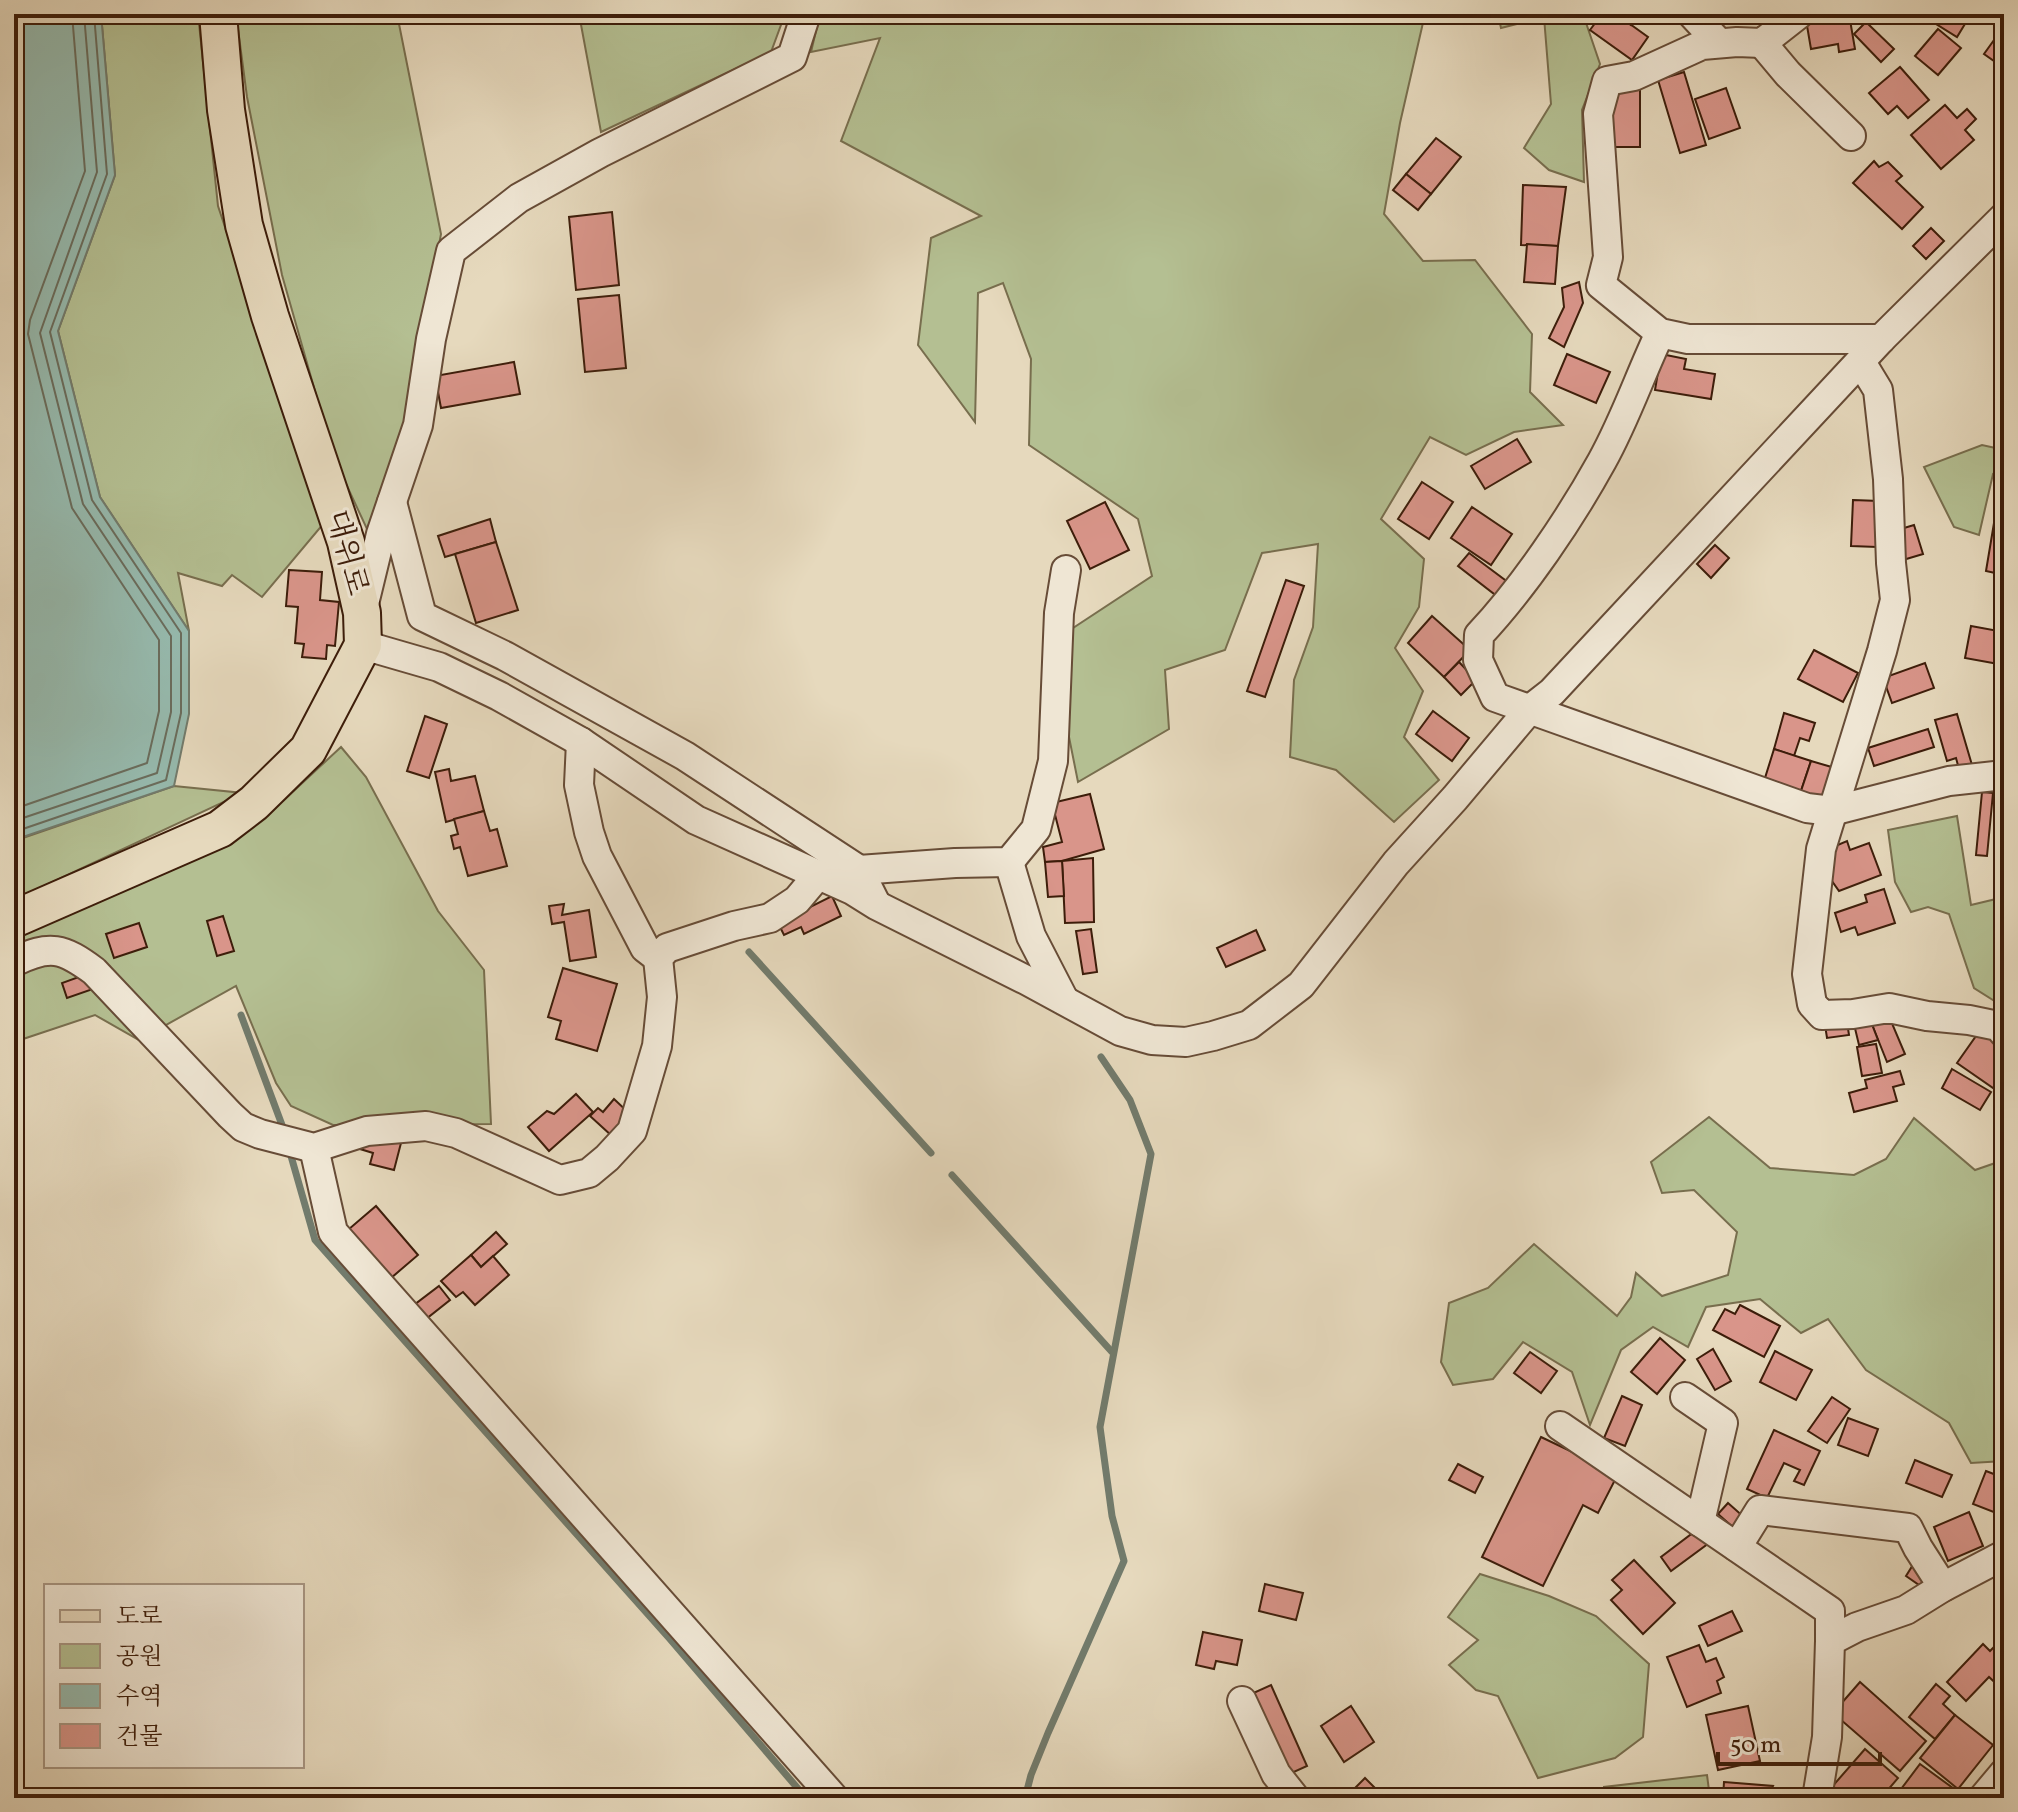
<svg xmlns="http://www.w3.org/2000/svg" width="2018" height="1812" viewBox="0 0 2018 1812" font-family="Vollkorn,'Noto Serif KR',serif">
	<rect width="100%" height="100%" fill="#e6d9bd"/>
	<filter id="stains"><feTurbulence type="fractalNoise" baseFrequency=".0025" numOctaves="4"/><feColorMatrix values="0 0 0 0 .2 0 0 0 0 .09 0 0 0 0 .02 0 0 0 .5 -.17"/></filter>
	<radialGradient id="worn" r=".72"><stop offset=".6" stop-color="#630" stop-opacity="0"/><stop offset="1" stop-color="#630" stop-opacity=".3"/></radialGradient>
	<g fill="#b4bf92" stroke="#786e4e" stroke-width="2">
		<polygon points="101,14 198,14 218,206 324,523 262,597 232,575 222,586 178,573 189,631 100,497 58,331 115,175"/>
		<polygon points="236,14 397,14 441,234 403,438 367,529 334,458 282,275 247,97"/>
		<polygon points="579,14 785,14 771,52 601,132"/>
		<polygon points="820,14 1425,14 1400,123 1384,214 1423,261 1475,260 1532,334 1530,392 1563,425 1514,432 1466,455 1430,437 1381,519 1424,559 1419,607 1395,648 1423,691 1404,737 1439,780 1394,822 1336,770 1290,757 1294,680 1313,627 1318,544 1262,553 1225,650 1165,670 1169,729 1078,782 1069,737 1067,632 1152,576 1138,519 1029,445 1031,359 1003,283 978,293 975,422 918,345 931,238 981,216 841,141 880,38 811,52"/>
		<polygon points="1498,14 1583,14 1600,64 1582,110 1584,182 1549,170 1524,148 1551,104 1544,17 1501,28"/>
		<polygon points="2004,326 2004,478 1993,474 1979,535 1954,527 1924,467 1982,445 2000,449"/>
		<polygon points="341,747 366,777 438,911 484,970 491,1124 333,1125 291,1106 276,1083 236,986 139,1040 95,1015 14,1042 14,938 24,931 212,851 284,800"/>
		<polygon points="174,786 243,793 14,900 14,841"/>
		<polygon points="1957,816 1971,905 2000,898 2004,893 2004,1007 1974,988 1949,914 1928,907 1911,912 1895,882 1888,830"/>
		<polygon points="1709,1117 1770,1168 1854,1175 1886,1159 1914,1118 1975,1170 2004,1160 2004,1461 1971,1463 1949,1423 1866,1370 1828,1319 1801,1333 1760,1299 1706,1307 1688,1347 1653,1327 1621,1350 1590,1425 1572,1372 1523,1342 1493,1379 1453,1385 1441,1362 1449,1303 1488,1288 1534,1244 1617,1316 1631,1297 1636,1273 1662,1296 1728,1275 1737,1232 1694,1190 1662,1193 1651,1162"/>
		<polygon points="1480,1574 1549,1596 1596,1616 1649,1664 1643,1737 1615,1758 1538,1778 1498,1696 1476,1690 1449,1665 1478,1640 1448,1617"/>
		<polygon points="1707,1775 1710,1798 1604,1798 1604,1787"/>
	</g>
	<polygon fill="#96baae" stroke="#727b6c" stroke-width="2" points="14,14 101,14 115,175 58,331 100,497 189,631 189,714 174,786 14,840"/>
	<g fill="none" stroke-linecap="round" stroke-linejoin="round">
		<g stroke="#6a6c5c" stroke-width="2">
			<polyline points="14,809 147,763 159,711 159,640 72,508 28,334 30,320 85,171 72,14"/>
			<polyline points="14,821 157,773 171,712 171,636 83,504 40,333 97,172 84,14"/>
			<polyline points="14,832 166,780 181,713 181,633 92,500 50,332 107,174 94,14"/>
		</g>
		<g stroke="#727b6c" stroke-width="7">
			<polyline points="749,952 931,1153"/>
			<polyline points="241,1015 285,1133"/>
			<polyline points="289,1149 315,1240 669,1638 806,1798"/>
			<polyline points="952,1175 1112,1352"/>
			<polyline points="1025,1798 1031,1775 1048,1733 1124,1561 1112,1516 1100,1427 1151,1154 1130,1100 1101,1057"/>
		</g>
	</g>
	<g fill="#d9958a" stroke="#3d1d0a" stroke-width="2">
		<polygon points="1602,14 1616,14 1648,37 1632,60 1590,30"/>
		<polygon points="1616,14 1639,14 1631,25"/>
		<polygon points="1805,14 1849,14 1855,49 1839,52 1838,44 1811,49"/>
		<polygon points="1920,14 1971,14 1957,37"/>
		<polygon points="1866,22 1894,49 1881,62 1854,34"/>
		<polygon points="2004,26 2004,68 1984,54"/>
		<polygon points="1938,29 1961,48 1938,75 1915,56"/>
		<polygon points="1900,67 1929,100 1908,118 1897,106 1888,114 1869,93"/>
		<polygon points="1684,72 1706,145 1680,153 1658,80"/>
		<rect x="1610" y="84" width="30" height="63"/>
		<polygon points="1726,88 1740,128 1709,139 1695,99"/>
		<polygon points="1945,105 1957,118 1967,109 1976,119 1965,130 1974,140 1941,169 1911,135"/>
		<polygon points="1436,138 1461,157 1431,194 1406,174"/>
		<polygon points="1874,161 1879,167 1888,162 1902,176 1896,181 1923,207 1902,229 1853,183"/>
		<polygon points="1406,174 1431,194 1418,210 1393,190"/>
		<polygon points="1523,185 1566,187 1558,246 1521,245"/>
		<polygon points="612,212 619,285 576,290 569,217"/>
		<polygon points="1931,228 1944,241 1926,259 1913,246"/>
		<polygon points="1527,244 1558,246 1555,284 1524,282"/>
		<polygon points="1579,282 1583,303 1564,347 1549,338 1564,307 1562,288"/>
		<polygon points="619,295 626,368 585,372 578,299"/>
		<polygon points="1567,354 1610,372 1596,403 1554,385"/>
		<polygon points="1661,354 1686,359 1684,369 1715,374 1711,399 1655,390"/>
		<polygon points="514,362 520,394 441,408 435,376"/>
		<polygon points="1517,439 1531,462 1485,489 1471,466"/>
		<polygon points="1422,482 1453,502 1429,539 1398,519"/>
		<polygon points="2000,487 2004,487 2004,575 1986,571"/>
		<polygon points="1853,500 1879,501 1877,547 1851,546"/>
		<polygon points="1105,502 1129,550 1090,569 1067,521"/>
		<polygon points="1472,507 1512,534 1491,565 1451,538"/>
		<polygon points="490,519 496,542 445,557 438,536"/>
		<polygon points="1914,525 1923,554 1903,560 1894,531"/>
		<polygon points="496,542 518,610 476,623 455,554"/>
		<polygon points="1715,545 1729,558 1711,578 1697,564"/>
		<polygon points="1469,553 1509,583 1498,597 1458,566"/>
		<polygon points="289,570 322,572 320,600 339,602 335,646 327,645 326,659 302,657 304,644 295,643 298,607 286,606"/>
		<polygon points="1286,580 1304,586 1265,697 1247,691"/>
		<polygon points="1432,616 1470,650 1444,677 1408,643"/>
		<polygon points="1971,626 2004,632 2004,665 1965,658"/>
		<polygon points="1814,650 1858,673 1843,702 1798,679"/>
		<polygon points="1459,662 1476,680 1461,695 1444,677"/>
		<polygon points="1925,663 1934,688 1892,703 1883,678"/>
		<polygon points="1433,711 1469,738 1452,761 1416,734"/>
		<polygon points="1784,713 1815,723 1809,741 1800,738 1794,756 1774,749"/>
		<polygon points="1957,714 1972,765 1959,769 1956,758 1947,761 1935,720"/>
		<polygon points="425,716 447,724 429,778 407,771"/>
		<polygon points="1928,729 1934,747 1874,766 1868,748"/>
		<polygon points="1774,749 1811,761 1801,791 1765,778"/>
		<polygon points="1811,761 1835,768 1824,799 1801,791"/>
		<polygon points="449,769 451,781 475,776 484,811 446,822 435,772"/>
		<polygon points="1982,792 1993,793 1987,856 1976,855"/>
		<polygon points="1090,794 1104,849 1062,861 1045,862 1043,847 1062,842 1052,803"/>
		<polygon points="484,811 490,831 497,829 507,866 468,876 460,847 454,849 451,836 458,834 454,819"/>
		<polygon points="1847,841 1850,850 1869,843 1881,875 1839,891 1827,874 1833,847"/>
		<polygon points="1093,858 1094,922 1065,923 1062,861"/>
		<polygon points="1062,861 1064,896 1048,897 1045,862"/>
		<polygon points="1884,889 1895,923 1858,935 1855,927 1841,932 1835,913 1867,902 1865,895"/>
		<polygon points="832,896 841,916 804,934 801,927 784,935 778,923"/>
		<polygon points="564,904 562,915 589,910 596,957 570,961 564,922 552,924 549,906"/>
		<polygon points="223,916 234,951 217,956 207,921"/>
		<polygon points="139,923 147,947 114,958 106,934"/>
		<polygon points="1091,929 1097,972 1083,974 1076,931"/>
		<polygon points="1256,930 1265,950 1226,967 1217,948"/>
		<polygon points="563,968 617,984 597,1051 556,1039 561,1021 548,1017"/>
		<polygon points="87,974 93,989 67,998 62,983"/>
		<polygon points="1888,1014 1905,1054 1887,1062 1871,1022"/>
		<polygon points="1853,1020 1871,1022 1878,1040 1859,1045"/>
		<polygon points="1847,1022 1849,1035 1827,1038 1825,1025"/>
		<polygon points="1981,1029 2004,1045 2004,1050 1995,1063 2004,1068 2004,1078 1996,1090 1957,1063"/>
		<polygon points="1876,1044 1882,1073 1862,1076 1857,1047"/>
		<polygon points="1952,1069 1991,1092 1980,1110 1942,1088"/>
		<polygon points="1900,1071 1904,1084 1893,1087 1897,1101 1854,1112 1849,1093 1867,1088 1865,1080"/>
		<polygon points="576,1094 593,1112 549,1151 528,1127 547,1111 554,1114"/>
		<polygon points="2004,1094 2004,1111 1996,1103"/>
		<polygon points="614,1099 631,1115 612,1136 590,1116 598,1108 603,1112"/>
		<polygon points="364,1134 401,1143 394,1170 370,1164 373,1153 360,1149"/>
		<polygon points="376,1206 418,1255 391,1278 349,1229"/>
		<polygon points="496,1232 507,1244 481,1267 471,1255"/>
		<polygon points="471,1255 481,1267 493,1256 509,1275 475,1305 463,1292 456,1297 441,1281"/>
		<polygon points="439,1286 450,1300 426,1319 414,1305"/>
		<polygon points="1740,1305 1780,1326 1764,1357 1713,1330 1725,1309 1735,1314"/>
		<polygon points="1660,1338 1685,1360 1657,1394 1631,1372"/>
		<polygon points="1713,1349 1731,1381 1715,1390 1697,1359"/>
		<polygon points="1775,1351 1812,1370 1796,1400 1760,1382"/>
		<polygon points="1530,1352 1557,1371 1541,1393 1514,1373"/>
		<polygon points="1622,1396 1642,1405 1625,1446 1604,1438"/>
		<polygon points="1832,1397 1850,1409 1827,1443 1808,1431"/>
		<polygon points="1848,1418 1878,1429 1868,1456 1838,1445"/>
		<polygon points="1774,1430 1820,1451 1804,1485 1794,1481 1800,1470 1784,1463 1767,1498 1747,1489"/>
		<polygon points="1541,1437 1604,1467 1616,1478 1598,1513 1583,1505 1543,1586 1482,1557"/>
		<polygon points="1915,1460 1952,1475 1942,1497 1906,1483"/>
		<polygon points="1458,1464 1483,1477 1475,1493 1449,1480"/>
		<polygon points="1986,1471 2004,1478 2004,1516 1973,1504"/>
		<polygon points="1728,1503 1745,1518 1735,1529 1718,1514"/>
		<polygon points="1969,1512 1983,1546 1948,1561 1934,1527"/>
		<polygon points="1698,1529 1709,1543 1671,1571 1661,1557"/>
		<polygon points="1634,1560 1675,1603 1643,1634 1611,1600 1622,1590 1612,1580"/>
		<polygon points="1916,1560 1933,1571 1922,1587 1906,1576"/>
		<polygon points="1265,1584 1303,1593 1296,1620 1259,1611"/>
		<polygon points="1732,1611 1742,1631 1708,1646 1699,1626"/>
		<polygon points="1203,1632 1242,1640 1237,1665 1216,1661 1214,1669 1196,1665"/>
		<polygon points="1999,1642 2004,1647 2004,1689 2003,1690 1989,1677 1966,1701 1947,1682 1983,1644 1990,1651"/>
		<polygon points="1699,1645 1706,1662 1716,1658 1724,1677 1717,1681 1721,1693 1687,1707 1667,1657"/>
		<polygon points="1860,1682 1926,1741 1900,1771 1833,1713"/>
		<polygon points="1936,1684 1950,1696 1943,1704 1955,1715 1935,1739 1909,1717"/>
		<polygon points="1271,1685 1307,1766 1285,1776 1249,1695"/>
		<polygon points="1351,1706 1374,1742 1344,1762 1321,1726"/>
		<polygon points="1748,1706 1760,1761 1718,1770 1706,1715"/>
		<polygon points="1955,1715 1993,1745 1958,1789 1920,1758"/>
		<polygon points="1865,1749 1898,1778 1881,1798 1826,1798 1824,1796"/>
		<polygon points="1920,1764 1957,1791 1952,1798 1895,1797"/>
		<polygon points="1365,1778 1376,1789 1367,1798 1351,1798 1348,1795"/>
		<polygon points="1724,1782 1773,1786 1769,1795 1781,1798 1723,1798"/>
	</g>
	<g fill="none" stroke-linecap="round" stroke-linejoin="round">
		<g stroke="#674c37" stroke-width="32">
			<g id="minor">
				<polyline points="1692,14 1719,43"/>
				<polyline points="1799,14 1762,43 1737,42 1702,45 1634,76 1607,81 1598,114 1608,257 1601,285 1660,333 1688,339 1881,339"/>
				<polyline points="1762,43 1788,74 1851,136"/>
				<path d="M1660,333C1640,375 1625,420 1602,461C1570,519 1524,587 1479,635L1478,660L1495,697L1807,808L1832,811L1949,781L2004,775"/>
				<polyline points="1861,362 1878,390 1888,479 1891,563 1895,600 1882,651 1821,849 1807,974 1812,1004 1822,1015 1853,1014 1889,1008 1927,1016 1969,1020 1998,1026 2004,1033"/>
				<polyline points="392,502 422,616 505,656 685,756 859,870 876,904"/>
				<polyline points="363,608 381,534 418,425 431,339 451,251 519,198 600,153 792,57 806,14"/>
				<polyline points="363,645 439,667 499,696 581,742 696,820 852,890 876,905 1026,980 1120,1031 1152,1040 1186,1042 1213,1036 1249,1025 1301,985 1396,863 1455,798 1529,710 1552,692 1881,339 2004,217"/>
				<polyline points="581,742 579,785 589,832 597,856 645,948 658,958"/>
				<polyline points="1009,862 1031,936 1064,1000"/>
				<polyline points="859,870 955,863 1009,862 1036,829 1053,761 1059,613 1066,570"/>
				<path d="M14,962C50,944 63,948 94,971L230,1115L243,1127L260,1134L314,1148L367,1131L426,1126L456,1133L560,1180L589,1173L607,1158L632,1131L657,1046L662,997L658,958L667,948L734,926L770,918L797,900L818,875"/>
				<polyline points="314,1148 333,1232 834,1798"/>
				<polyline points="1685,1397 1723,1423 1700,1522"/>
				<polyline points="1560,1426 1830,1611 1830,1641"/>
				<polyline points="1737,1547 1760,1510 1908,1528 1918,1548 1943,1587"/>
				<polyline points="1242,1701 1276,1774 1295,1798"/>
				<polyline points="1817,1798 1827,1737 1830,1641 1857,1627 1906,1610 1943,1587 2004,1555"/>
				<polyline points="1983,1798 2004,1773"/>
			</g>
		</g>
		<g stroke="#3d1d0a" stroke-width="40">
			<polyline id="major" points="14,919 220,829 254,803 308,750 363,645 362,613 346,542 270,316 244,225 226,110 218,14"/>
		</g>
		<use href="#minor" stroke="#efe6d4" stroke-width="28"/>
		<use href="#major" stroke="#e6d9bd" stroke-width="36"/>
	</g>
	<g text-anchor="middle" dominant-baseline="central" stroke-width="6" stroke-linejoin="round" paint-order="stroke">
		<g font-size="30" fill="#3d1d0a" stroke="#efe6d4">
			<text transform="translate(346 553) rotate(75)">대위로</text>
		</g>
	</g>
	<rect width="2018" height="1812" fill="none" stroke="#e6d9bd" stroke-width="48"/>
	<rect x="16" y="16" width="1986" height="1780" fill="none" stroke="#3d1d0a" stroke-width="4"/>
	<rect x="24" y="24" width="1970" height="1764" fill="none" stroke="#3d1d0a" stroke-width="2"/>
	<rect x="44" y="1584" width="260" height="184" fill="#efe6d4" stroke="#a89683" stroke-width="2"/>
	<rect x="60" y="1610" width="40" height="12" fill="#e6d9bd" stroke="#a89683" stroke-width="2"/>
	<text x="116" y="1624" font-size="24" fill="#3d1d0a">도로</text>
	<rect x="60" y="1644" width="40" height="24" fill="#b4bf92" stroke="#a89683" stroke-width="2"/>
	<text x="116" y="1664" font-size="24" fill="#3d1d0a">공원</text>
	<rect x="60" y="1684" width="40" height="24" fill="#96baae" stroke="#a89683" stroke-width="2"/>
	<text x="116" y="1704" font-size="24" fill="#3d1d0a">수역</text>
	<rect x="60" y="1724" width="40" height="24" fill="#d9958a" stroke="#a89683" stroke-width="2"/>
	<text x="116" y="1744" font-size="24" fill="#3d1d0a">건물</text>
	<path d="M1718 1752v12h162v-12" fill="none" stroke="#3d1d0a" stroke-width="4"/>
	<text x="1730" y="1752" font-size="24" fill="#3d1d0a" stroke="#efe6d4" stroke-width="6" paint-order="stroke">50 m</text>
	<rect width="100%" height="100%" filter="url(#stains)"/>
	<rect width="100%" height="100%" fill="url(#worn)"/>
</svg>
